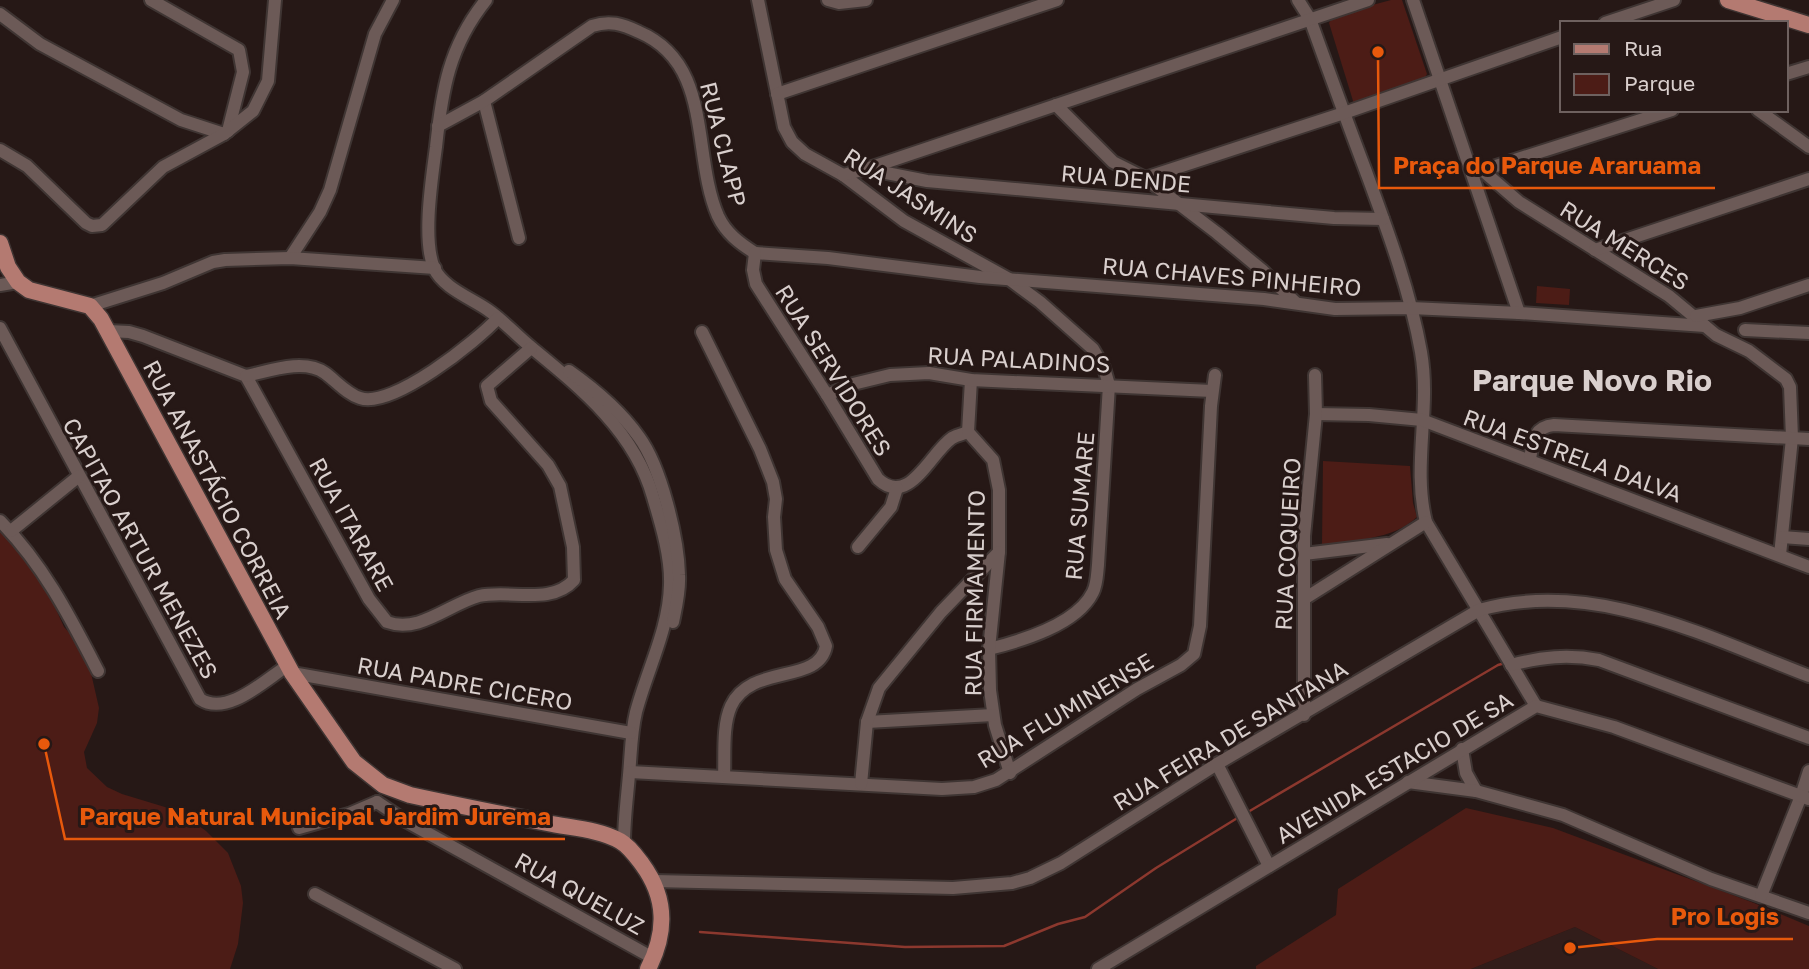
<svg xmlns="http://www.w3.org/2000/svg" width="1809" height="969" viewBox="0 0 1809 969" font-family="'Golos Text',sans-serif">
	<rect width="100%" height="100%" fill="#261816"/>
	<polygon fill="#321d1a" points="1575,927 1658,969 1471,969"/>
	<g fill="#4c1c16">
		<polygon points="1391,0 1402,0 1427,74 1424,79 1354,104 1329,23 1332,18 1339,14"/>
		<polygon points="1537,286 1570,289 1569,305 1536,303"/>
		<path d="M1323,461L1410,466L1413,503L1417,517C1393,540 1353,540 1322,545Z"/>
		<polygon points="0,515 35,563 64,627 77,641 91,673 99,708 97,723 84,752 87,768 107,787 122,794 178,811 206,831 228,853 241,886 243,903 238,944 230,969 0,969"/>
		<polygon points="1466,808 1553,828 1754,903 1809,926 1809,969 1658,969 1575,927 1471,969 1256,969 1256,966 1336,915 1338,889"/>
	</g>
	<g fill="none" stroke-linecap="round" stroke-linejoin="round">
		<g stroke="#8c382e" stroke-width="2.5">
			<polyline points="1248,812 1498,665 1505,663"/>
			<polyline points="700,932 905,947 1004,946 1058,924 1085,917 1156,868 1239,817"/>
		</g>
		<g stroke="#3f3533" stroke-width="16">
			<g id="minor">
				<polyline points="151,0 239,50 243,72 228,131"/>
				<path d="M486,0C449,46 442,90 436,147C432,178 422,239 434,268C443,288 471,298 488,310C504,321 517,336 532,348C582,389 635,432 653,497C661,524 671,556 670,585C669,629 647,670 636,712C631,733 631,753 629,775C627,798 624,820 624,843"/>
				<path d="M758,0L784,127L792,142L805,154L843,175L904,221L1009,279L1040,302L1093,349L1104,368L1109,385L1098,565C1097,574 1097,584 1093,592C1077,625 1021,641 989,649"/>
				<polyline points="828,0 839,3 866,0"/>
				<path d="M1298,0L1310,19C1328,69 1346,119 1365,169C1387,229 1410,290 1421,352C1431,409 1412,466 1426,522L1536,706"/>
				<polyline points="1413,0 1519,313"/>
				<polyline points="0,14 40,44 181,120 224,134"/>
				<polyline points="1605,23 1674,0"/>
				<polyline points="1786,74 1809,67"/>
				<polyline points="777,94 1057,0"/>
				<polyline points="484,101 519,238"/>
				<polyline points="1056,105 1113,162 1145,178 1217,233 1263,271 1296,303"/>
				<polyline points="1758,110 1809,147"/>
				<path d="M438,126L484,101L592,26C610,20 622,24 639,32C714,64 691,154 718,216C726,233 739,243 755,253"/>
				<polyline points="0,150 27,166 86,223 92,226 102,225 163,167 224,134 253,111 268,81 275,0"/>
				<polyline points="866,169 927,181 1334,218 1383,219"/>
				<polyline points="1482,170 1519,202 1669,296 1716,335 1749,351 1786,379 1790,387 1792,438 1780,555"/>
				<polyline points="1477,172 1672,110"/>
				<polyline points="843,175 866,169 1368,0"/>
				<polyline points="1145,178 1344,113 1562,37"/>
				<polyline points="1595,250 1809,179"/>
				<polyline points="755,253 828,258 980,277 1264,299 1335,309 1411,308 1519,313 1705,326"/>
				<path d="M755,253L753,270L756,284L827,395L878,479C909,508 930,453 952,438C957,435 963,434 968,432"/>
				<polyline points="290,258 320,212 330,190 375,34 393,0"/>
				<polyline points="0,285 18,282"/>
				<polyline points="90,306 163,283 213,262 225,260 290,258 435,268"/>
				<polyline points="1696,316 1740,308 1809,285"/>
				<path d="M0,328L200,699C227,717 265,680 287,666"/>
				<polyline points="1745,330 1809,333"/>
				<path d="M108,331L129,332L143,336L246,376L369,599L387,622C419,634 449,604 479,596C509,589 551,606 574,580L573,547L560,486L548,465L491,401L487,386L531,348"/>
				<path d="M702,332L760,449L773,482L776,499L774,517L776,550L785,579L818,627L826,646C819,685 751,663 731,706C722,726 725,755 724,777"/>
				<path d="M569,371C596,390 620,410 639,437C661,467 678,537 679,575C680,591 676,607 673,622"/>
				<path d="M246,376C269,371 304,358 325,373C336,381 347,394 360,398C392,409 477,341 498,318"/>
				<polyline points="971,380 968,432 993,460 999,490 999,552 989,649 990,690 995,725 1010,773"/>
				<polyline points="827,395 853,384 890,375 929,373 971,380 1212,391"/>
				<polyline points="1316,414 1369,415 1422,420 1809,567"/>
				<path d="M1530,459C1533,442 1533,427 1554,425L1809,439"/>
				<path d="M0,521C43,564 70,617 98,671"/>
				<polyline points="11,531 79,476"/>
				<polyline points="1782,537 1809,539"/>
				<polyline points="858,547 891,507 897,488"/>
				<polyline points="1304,554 1387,544"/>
				<polyline points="1304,599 1426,522"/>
				<path d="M1511,665C1541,657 1568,654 1599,660L1809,738"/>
				<polyline points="292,673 631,733"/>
				<polyline points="1304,715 1304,536 1316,414 1315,375"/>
				<polyline points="867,722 993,715"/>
				<polyline points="1462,749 1466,773 1476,791"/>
				<polyline points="1217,764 1269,866"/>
				<polyline points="630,772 942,789 974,787 996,780 1137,689 1181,665 1194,654 1200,626 1211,406 1215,375"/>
				<polyline points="1408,782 1476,791 1563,815 1711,879 1809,913"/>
				<polyline points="861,784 867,722 879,688 941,612 999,552"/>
				<polyline points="377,802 404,820 653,958"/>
				<polyline points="299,828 349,814 377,802"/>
				<path d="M654,881L953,888L1012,883L1030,878L1061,863L1217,764L1479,610C1593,578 1705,636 1809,676"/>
				<polyline points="315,894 455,969"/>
				<polyline points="1761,896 1801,796 1809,771"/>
				<polyline points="1098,969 1536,706 1614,727 1809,799"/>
			</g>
		</g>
		<g stroke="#3f3533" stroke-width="19">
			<g id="major">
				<polyline points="1728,0 1809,25"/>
				<path d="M0,243L8,267L18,282L29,290L90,306L101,319L292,673L354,762L383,785L410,795C456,805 501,814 547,823C570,828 599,829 620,841C629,846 636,856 642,864C667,898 667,932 648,969"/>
			</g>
		</g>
		<use href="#minor" stroke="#6c5a57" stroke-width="12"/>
		<use href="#major" stroke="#b47a71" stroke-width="16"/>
	</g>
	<g text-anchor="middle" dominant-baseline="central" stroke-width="6" stroke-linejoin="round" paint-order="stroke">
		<g font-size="23" fill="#d9cfcd" stroke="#261816">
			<text transform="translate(724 144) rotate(76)">RUA CLAPP</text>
			<text transform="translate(1126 178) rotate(5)">RUA DENDE</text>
			<text transform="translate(911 195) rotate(33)">RUA JASMINS</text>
			<text transform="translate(1625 245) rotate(32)">RUA MERCES</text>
			<text transform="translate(1232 276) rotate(5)">RUA CHAVES PINHEIRO</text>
			<text transform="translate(1019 359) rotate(3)">RUA PALADINOS</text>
			<text transform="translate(834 370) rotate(58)">RUA SERVIDORES</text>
			<text transform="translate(1573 455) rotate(20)">RUA ESTRELA DALVA</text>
			<text transform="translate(218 489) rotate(62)">RUA ANASTÁCIO CORREIA</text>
			<text transform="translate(1079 506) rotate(-85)">RUA SUMARE</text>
			<text transform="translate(352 524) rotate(61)">RUA ITARARE</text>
			<text transform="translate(1287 544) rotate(-87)">RUA COQUEIRO</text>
			<text transform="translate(141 548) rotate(61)">CAPITAO ARTUR MENEZES</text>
			<text transform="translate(974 593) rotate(-89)">RUA FIRMAMENTO</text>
			<text transform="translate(465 683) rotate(10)">RUA PADRE CICERO</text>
			<text transform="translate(1065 710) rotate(-31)">RUA FLUMINENSE</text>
			<text transform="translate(1230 735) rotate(-31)">RUA FEIRA DE SANTANA</text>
			<text transform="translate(1394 767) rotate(-31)">AVENIDA ESTACIO DE SA</text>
			<text transform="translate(580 893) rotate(29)">RUA QUELUZ</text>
		</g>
		<g font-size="30" font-weight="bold" fill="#d9cfcd" stroke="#261816">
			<text x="1592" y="380">Parque Novo Rio</text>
		</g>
	</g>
	<path fill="none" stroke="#e8590c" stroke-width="2.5" d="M1378 52L1379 188H1715M44 744L65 839H565M1570 948L1657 939H1793"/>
	<g fill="#e8590c" stroke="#261816" stroke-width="2.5">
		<circle cx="1378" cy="52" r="7"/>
		<circle cx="44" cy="744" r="7"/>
		<circle cx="1570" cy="948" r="7"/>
	</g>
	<g font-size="24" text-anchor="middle" font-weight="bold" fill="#e8590c" stroke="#261816" stroke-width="6" stroke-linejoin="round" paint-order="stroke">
		<text x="1547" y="174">Praça do Parque Araruama</text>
		<text x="315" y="825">Parque Natural Municipal Jardim Jurema</text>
		<text x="1725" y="925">Pro Logis</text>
	</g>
	<rect x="1560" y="21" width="228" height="91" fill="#261816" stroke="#6e615f" stroke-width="2"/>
	<rect x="1574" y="44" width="35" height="10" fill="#b47a71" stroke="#6e615f" stroke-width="2"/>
	<text x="1624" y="56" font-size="21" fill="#d9cfcd">Rua</text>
	<rect x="1574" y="74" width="35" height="21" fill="#4c1c16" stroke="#6e615f" stroke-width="2"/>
	<text x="1624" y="91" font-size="21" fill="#d9cfcd">Parque</text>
</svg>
